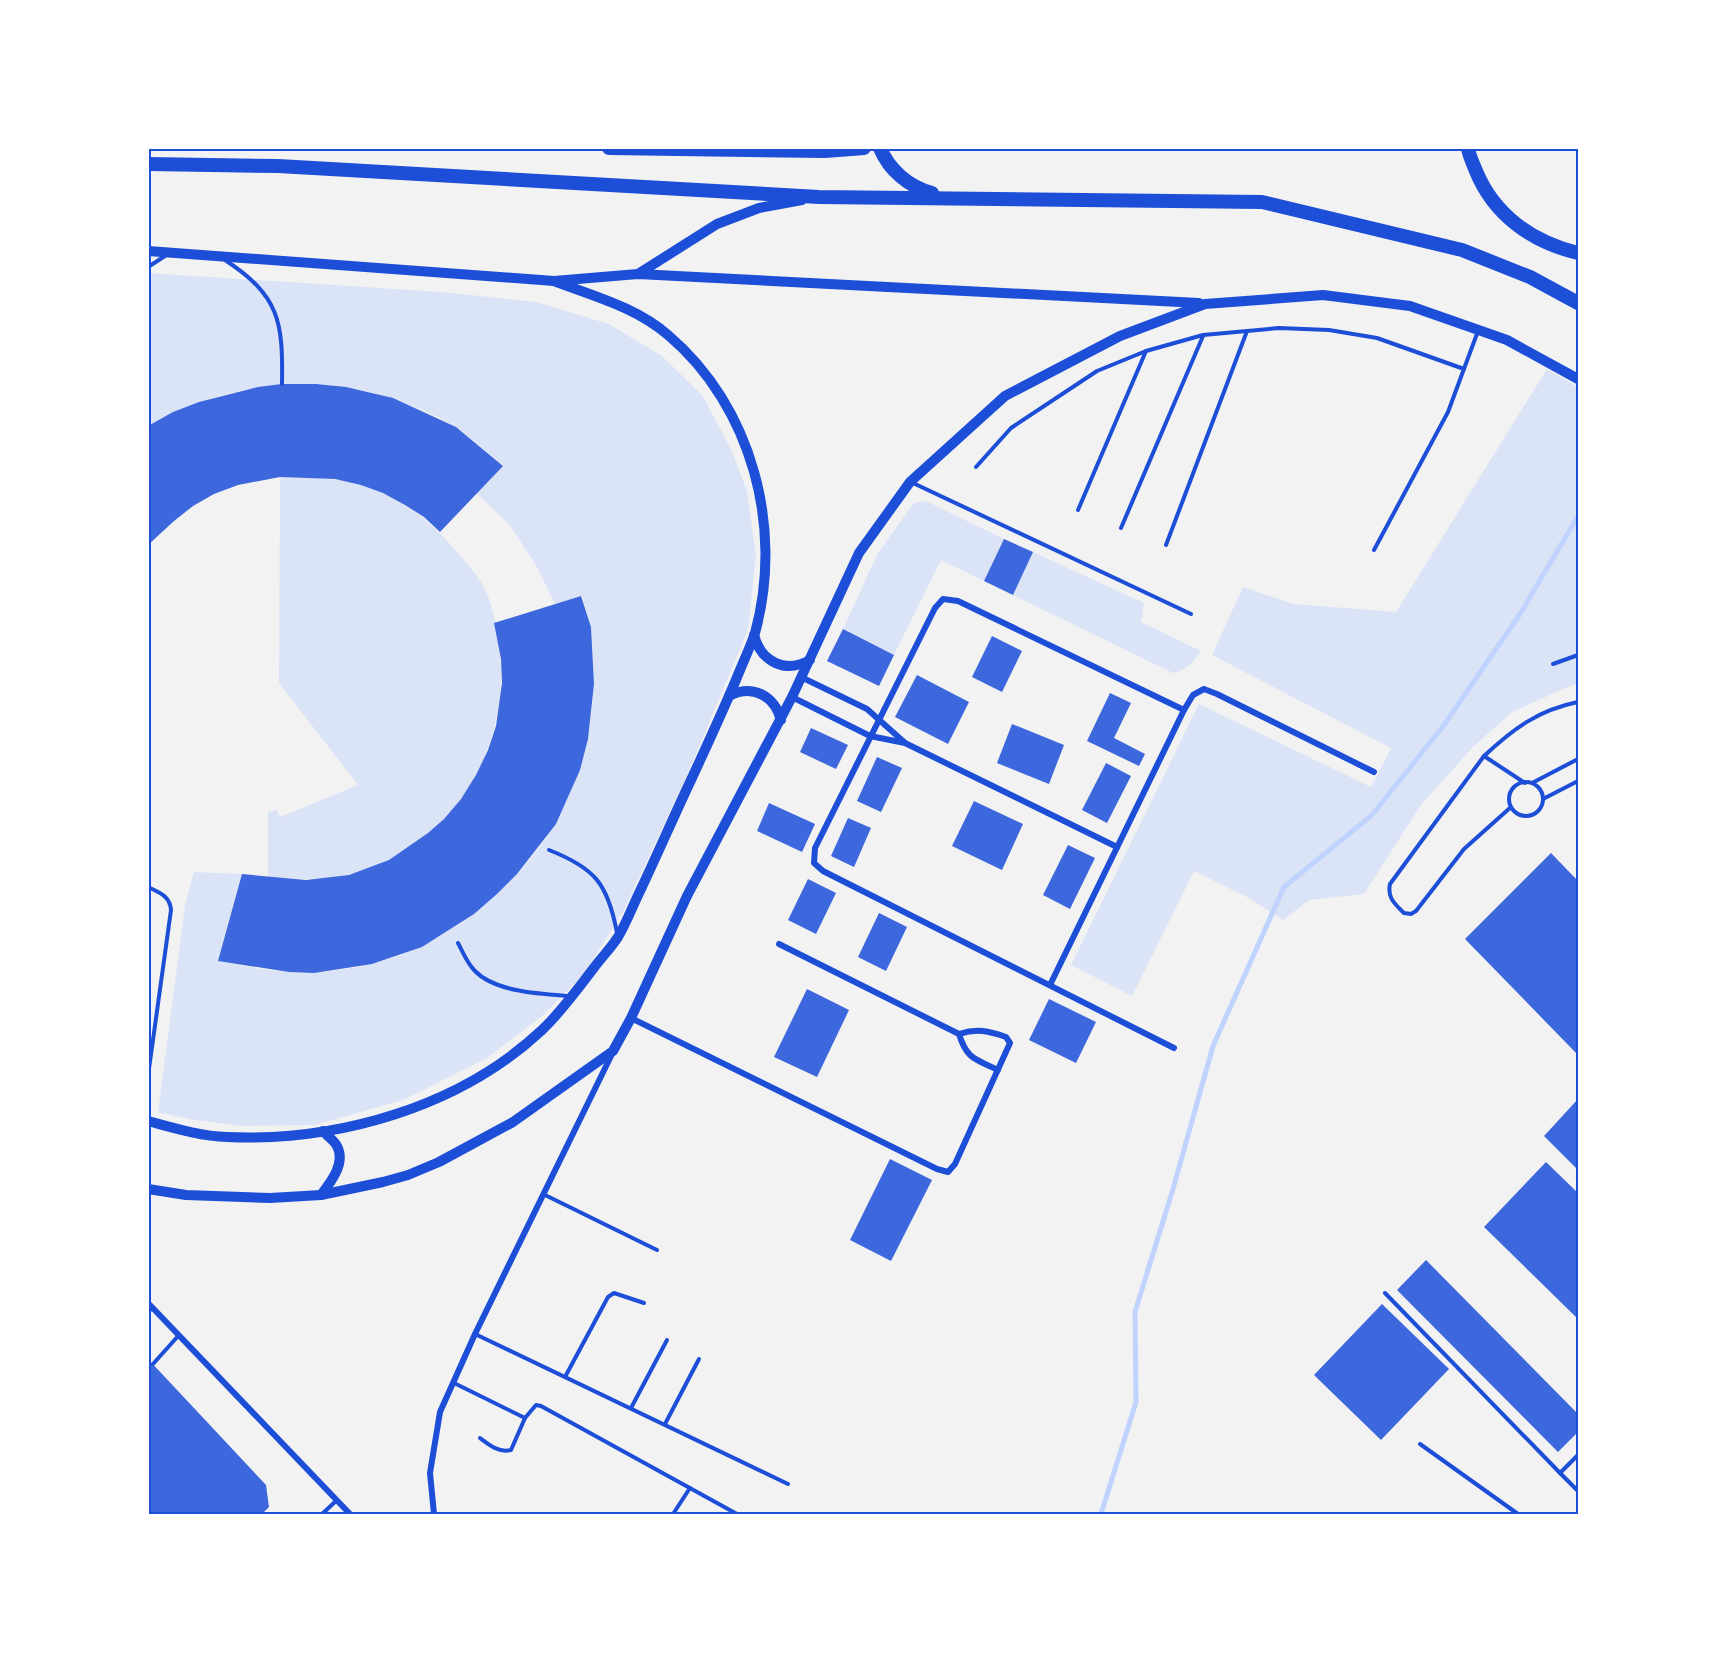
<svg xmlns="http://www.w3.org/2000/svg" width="1727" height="1663" viewBox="0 0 1727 1663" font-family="Jost,sans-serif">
	<rect width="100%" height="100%" fill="#f2f2f2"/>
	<g fill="#dbe4f7">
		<path d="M148,273L442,292L536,302L609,324L662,356L702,395L731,449L747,491L756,556L748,630L689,771L624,910L584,974L543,1015L487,1058L403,1100L315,1125L241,1126L189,1119L158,1112L185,905L194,872L242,874L218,961C242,965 266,971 290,972C317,974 345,970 371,964C401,957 428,944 454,927C545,869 599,772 593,663C592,651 593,639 591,627C589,617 584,606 582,596L555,604L537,567L509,524L476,493L503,465C488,453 473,439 457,428C444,419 427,412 412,406C326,370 228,380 149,426Z"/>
		<polygon points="1547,369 1578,387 1578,684 1570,686 1512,712 1472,748 1421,805 1364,894 1309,900 1283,920 1249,898 1194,871 1132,996 1071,965 1199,704 1371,787 1391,748 1212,655 1243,587 1294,604 1396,612"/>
		<path d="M280,477C307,478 335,477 361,485C397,496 426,517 451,545C463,559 482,579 488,596C526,704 480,825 371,868C338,881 303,880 268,877V812L277,810L280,817L358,785L279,683Z"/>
		<polygon points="926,501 1004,539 984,581 941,560 894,655 843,629 878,553 914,503"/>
		<path d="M1033,552L1144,603L1141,622L1201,651C1193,662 1187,670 1173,673L1013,595Z"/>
	</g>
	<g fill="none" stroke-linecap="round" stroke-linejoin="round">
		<polyline stroke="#bfd3fe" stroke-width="5" points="1101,1514 1136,1402 1135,1312 1173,1189 1213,1046 1284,887 1372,815 1444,725 1520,614 1578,516"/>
	</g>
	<g fill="#3d67dc">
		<polygon points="282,384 316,384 346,387 393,398 456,427 503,466 440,532 424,517 405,505 383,493 361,485 335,479 280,477 238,485 214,494 193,506 174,521 148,545 148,426 173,412 199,402 258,387"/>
		<polygon points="1004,539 1033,552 1013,595 984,581"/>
		<polygon points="581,596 591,627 594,684 588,739 580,770 556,824 517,874 497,894 474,914 422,947 372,964 314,973 289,972 218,961 242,874 306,880 349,875 389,860 428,833 444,819 461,799 476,775 488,750 496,726 502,683 501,659 494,623"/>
		<polygon points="843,629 894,655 879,686 827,661"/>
		<polygon points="992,636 1022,651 1002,692 972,677"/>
		<polygon points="917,675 969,702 948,744 895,717"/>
		<polygon points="1110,693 1131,703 1114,738 1145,754 1139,766 1087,741"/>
		<polygon points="1012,724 1064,745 1049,784 997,763"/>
		<polygon points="811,728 848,745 836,769 800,752"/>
		<polygon points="877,757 902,768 881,812 857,801"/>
		<polygon points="1106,763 1131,776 1107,823 1082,810"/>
		<polygon points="974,801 1023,824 1002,870 952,846"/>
		<polygon points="769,803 815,824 802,852 757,831"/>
		<polygon points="848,818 871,828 854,867 831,856"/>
		<polygon points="1068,845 1095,858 1070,909 1043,895"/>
		<polygon points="1551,853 1578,881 1578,1055 1465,939"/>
		<polygon points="808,879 836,893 816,934 788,920"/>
		<polygon points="879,913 907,927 886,971 858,957"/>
		<polygon points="807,989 849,1010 817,1077 774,1057"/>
		<polygon points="1049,999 1096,1022 1076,1063 1029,1040"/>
		<polygon points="1578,1099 1578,1170 1544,1136"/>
		<polygon points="890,1159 932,1180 891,1261 850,1240"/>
		<polygon points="1546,1162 1578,1193 1578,1319 1484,1227"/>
		<polygon points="1426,1260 1578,1414 1578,1432 1558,1452 1397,1290"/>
		<polygon points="1382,1304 1449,1369 1381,1440 1314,1375"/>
		<polygon points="148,1359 266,1485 269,1507 262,1514 148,1514"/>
	</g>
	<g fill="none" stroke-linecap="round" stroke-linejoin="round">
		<g stroke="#1d4ed8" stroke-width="4">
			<path d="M225,260C280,296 283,322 282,384"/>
			<polyline points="148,267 165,256"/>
			<polyline points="976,467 1011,428 1097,371 1146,351 1203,335 1279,328 1329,330 1377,338 1464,369"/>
			<polyline points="913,483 1191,614"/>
			<polyline points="1078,510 1146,351"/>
			<polyline points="1121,528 1203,336"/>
			<polyline points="1166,545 1247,331"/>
			<polyline points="1374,550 1448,412 1478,331"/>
			<polyline points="1553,664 1578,655"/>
			<path d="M1484,756L1390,884C1387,898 1395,904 1404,913L1411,914L1416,911L1464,849L1511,807"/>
			<circle cx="1526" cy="799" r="17"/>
			<path d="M1525,783L1484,756C1513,729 1538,710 1578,702"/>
			<polyline points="1532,783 1578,759"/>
			<polyline points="1543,799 1578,781"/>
			<path d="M549,850C595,868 608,884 617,933"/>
			<path d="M148,887C160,893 170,896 171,910L148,1076"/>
			<path d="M458,943C463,952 467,963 475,971C495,992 541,994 569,996"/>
			<polyline points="543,1194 657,1250"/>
			<polyline points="1385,1293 1560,1473 1578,1455"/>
			<polyline points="148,1312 152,1308"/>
			<polyline points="475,1334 788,1484"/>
			<polyline points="153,1364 179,1335"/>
			<polyline points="565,1377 608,1297 614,1293 644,1303"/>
			<polyline points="454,1383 525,1418 536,1405 541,1406 737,1514"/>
			<polyline points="631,1408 667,1340"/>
			<polyline points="665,1424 699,1359"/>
			<path d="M480,1438C489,1445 499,1453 511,1450L525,1418"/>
			<polyline points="1420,1444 1518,1514"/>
			<polyline points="1560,1473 1578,1491"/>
			<polyline points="322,1514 336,1501"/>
			<polyline points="673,1514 690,1488"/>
		</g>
		<g stroke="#1d4ed8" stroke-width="6">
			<polyline points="801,677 867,709 904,742"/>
			<polyline points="792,697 870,736 905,743 1117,847"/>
			<path d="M779,944L959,1034C967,1060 976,1059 998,1070"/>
			<polyline points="1050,985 1184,710 1193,695 1204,689 1217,694 1374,772"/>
			<path d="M631,1018L937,1169L948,1172L955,1164L1010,1043L1006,1037C989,1031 977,1028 959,1034"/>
			<polyline points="1174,1048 823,871 814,863 815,848 935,608 943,599 958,601 1184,710"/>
			<polyline points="148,1303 350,1514"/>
			<polyline points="434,1514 430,1473 440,1412 475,1334 612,1054"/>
		</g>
		<g stroke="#1d4ed8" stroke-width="10">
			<polyline points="148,251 554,281 638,274 1199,303"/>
			<polyline points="638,274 717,224 759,208 802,200"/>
			<path d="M754,635C761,662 785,674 810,660"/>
			<path d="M729,696C752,684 774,695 781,720"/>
			<path d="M148,1121C174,1128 200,1136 227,1137C338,1142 460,1107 542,1030C561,1012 577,990 593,969C601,958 611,948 618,937C627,922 633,905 641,889C658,853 674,816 691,780C708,743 725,707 740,670C745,658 751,645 755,633C784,528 752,406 668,335C636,307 593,296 554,281"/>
			<polyline points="148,1189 186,1195 270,1198 321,1195 383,1182 408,1175 439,1162 513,1122 613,1051 631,1018 687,896 792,697 859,553 910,482 1005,396 1120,336 1205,304 1323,295 1410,306 1507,340 1578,379"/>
			<path d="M321,1195C331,1182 346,1163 337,1146C334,1140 327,1136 323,1131"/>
		</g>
		<g stroke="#1d4ed8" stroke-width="14">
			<polyline points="609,148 825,151 864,148"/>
			<path d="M880,148C889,170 909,187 932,193"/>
			<path d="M1468,148C1469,156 1473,163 1476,171C1494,215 1532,242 1578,253"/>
			<polyline points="148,164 278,166 819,197 1262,202 1462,250 1530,277 1578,303"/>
		</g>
	</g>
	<rect width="1727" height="1663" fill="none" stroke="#ffffff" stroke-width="300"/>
	<rect x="150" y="150" width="1427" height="1363" fill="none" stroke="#1d4ed8" stroke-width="2"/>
</svg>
